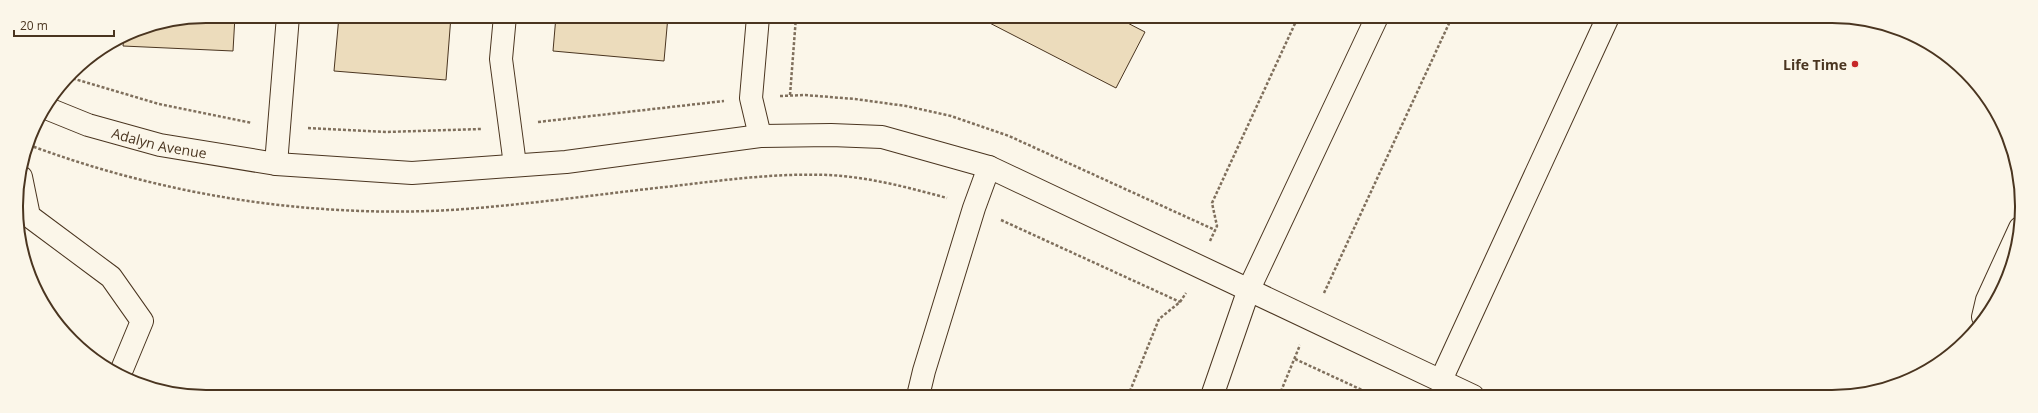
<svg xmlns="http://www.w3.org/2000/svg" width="2038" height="413" viewBox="0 0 2038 413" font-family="'Open Sans',sans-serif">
	<rect width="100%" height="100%" fill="#fbf6e9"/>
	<g fill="#ecdcbc" stroke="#4a3520">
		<polygon points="206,16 235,16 233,51 123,46 124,37 134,30"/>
		<polygon points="339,16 451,16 446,80 334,71"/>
		<polygon points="556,16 668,16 664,61 553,51"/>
		<polygon points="978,17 1116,17 1145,32 1116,88"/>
	</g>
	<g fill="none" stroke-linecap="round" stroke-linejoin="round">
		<g stroke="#4a3520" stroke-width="24">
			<g id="minor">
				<polyline points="505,16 501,59 515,165"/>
				<polyline points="758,17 751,98 760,136"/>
				<path id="s1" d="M46,108L88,125L160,145L276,164L412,173L566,162L760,136L831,135L882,137L989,167L1473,396"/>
				<polyline points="276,164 288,16"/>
				<polyline points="21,177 29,216 111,277 142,321 120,374"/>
				<polyline points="1983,317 1987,300 2020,228"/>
				<polyline points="1441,380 1608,17"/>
				<polyline points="918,396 924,371 974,208 989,167"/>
				<polyline points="1212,396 1249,289 1377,17"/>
			</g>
		</g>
		<g stroke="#7f6f5c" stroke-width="2.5" stroke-dasharray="3 2" stroke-linecap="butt">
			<polyline points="68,77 159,104 252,123"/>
			<polyline points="790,95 796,17"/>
			<polyline points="780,96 805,95 855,99 906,106 951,116 1009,136 1215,230"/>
			<polyline points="538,122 724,101"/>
			<polyline points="308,128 386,132 481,129"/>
			<path d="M29,145C163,195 308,218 451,210C526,205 600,194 674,186C725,180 776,173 828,175C868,177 907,187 947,198"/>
			<polyline points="1001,220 1180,302"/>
			<polyline points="1210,241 1217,226 1212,203 1298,17"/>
			<polyline points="1324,293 1452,17"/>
			<polyline points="1295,359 1375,396"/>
			<polyline points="1128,396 1159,319 1180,302 1186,293"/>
			<polyline points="1279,396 1300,345"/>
		</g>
		<use href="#minor" stroke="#fbf6e9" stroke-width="22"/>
	</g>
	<circle fill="#c62828" stroke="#fbf6e9" stroke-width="1.5" cx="1855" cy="64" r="4"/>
	<g text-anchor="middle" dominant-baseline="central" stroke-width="3" stroke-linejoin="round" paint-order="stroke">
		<g font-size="14" font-weight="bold" fill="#4a3520" stroke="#fbf6e9" text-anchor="end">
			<text x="1847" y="64">Life Time</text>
		</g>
		<g font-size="14" fill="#4a3520" stroke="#fbf6e9">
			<text stroke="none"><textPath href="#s1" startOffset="119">Adalyn Avenue</textPath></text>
		</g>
	</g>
	<path d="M0 0H2038V413H0ZM206 23H1832A183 183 0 0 1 2015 206V207A183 183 0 0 1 1832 390H206A183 183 0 0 1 23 207V206A183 183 0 0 1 206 23Z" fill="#fbf6e9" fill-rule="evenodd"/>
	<path fill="none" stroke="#4a3520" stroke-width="2" d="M206 23H1832A183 183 0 0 1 2015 206V207A183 183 0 0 1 1832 390H206A183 183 0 0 1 23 207V206A183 183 0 0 1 206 23Z"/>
	<path d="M14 30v6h100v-6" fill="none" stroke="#4a3520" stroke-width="2"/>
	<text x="20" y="30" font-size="12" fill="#4a3520" stroke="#fbf6e9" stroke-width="3" paint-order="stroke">20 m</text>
</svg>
